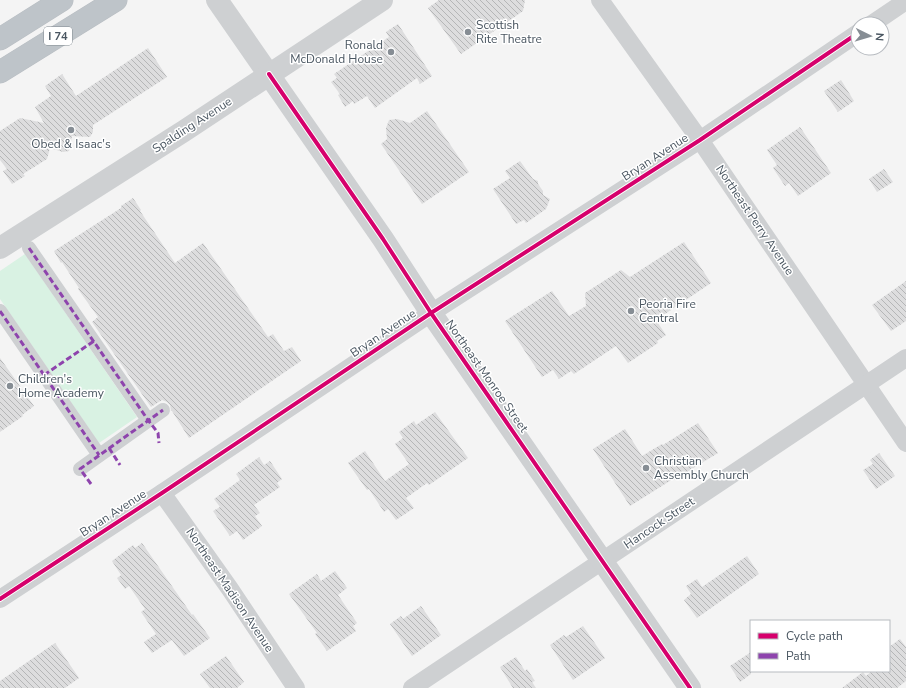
<svg xmlns="http://www.w3.org/2000/svg" width="906" height="688" viewBox="0 0 906 688" font-family="'Nunito Sans',sans-serif">
	<defs>
		<pattern id="building-back-hatch" width="6" height="6" patternUnits="userSpaceOnUse"><rect width="6" height="6" fill="#ddddde"/><path d="M-1 5l2 2M0 0l6 6M5-1l2 2" fill="none" stroke="#b5b6b7"/></pattern>
	</defs>
	<rect width="100%" height="100%" fill="#f4f4f4"/>
	<polygon fill="#d9f2e3" points="25,254 137,417 99,443 0,299 0,271"/>
	<g fill="url(#building-back-hatch)">
		<polygon points="439,0 525,0 523,11 461,54 428,8"/>
		<polygon points="398,24 432,76 420,84 417,78 375,108 367,96 354,104 353,101 345,107 338,95 340,94 331,82 337,78 334,74 389,37 386,32"/>
		<polygon points="148,48 167,77 93,125 93,132 90,137 72,136 69,151 63,152 50,148 47,159 23,174 25,176 12,184 3,171 7,169 0,160 0,131 20,118 44,123 35,107 51,96 45,86 62,74 76,96"/>
		<polygon points="841,80 854,101 838,112 824,91"/>
		<polygon points="427,111 469,172 422,204 381,144 387,139 386,128 389,120 397,119 410,123"/>
		<polygon points="800,127 831,173 798,196 789,183 785,186 773,168 777,165 767,150"/>
		<polygon points="520,161 533,179 538,181 538,184 543,191 543,195 550,199 546,209 526,223 524,220 516,224 493,189 510,178 505,171"/>
		<polygon points="884,169 893,182 877,192 869,179"/>
		<polygon points="133,198 141,210 140,211 175,263 203,243 268,337 273,334 284,351 292,347 301,361 189,438 172,411 171,411 170,405 167,402 162,400 151,407 92,322 98,317 78,289 79,288 62,262 61,263 54,251 121,208 121,206"/>
		<polygon points="684,242 711,283 656,320 666,335 657,341 658,343 628,363 616,346 574,374 571,371 559,379 553,370 542,377 505,321 552,291 569,316 586,306 585,293 621,270 630,277"/>
		<polygon points="906,281 906,321 891,331 872,305"/>
		<polygon points="0,358 34,406 22,415 23,416 0,432"/>
		<polygon points="435,412 468,458 429,485 427,483 406,498 414,508 396,520 388,509 384,512 369,489 367,490 348,463 365,451 385,481 409,464 395,444 403,438 399,432 414,421 416,425"/>
		<polygon points="698,423 718,453 674,480 673,479 630,506 593,449 625,429 642,456 662,444 663,445"/>
		<polygon points="879,453 895,476 876,489 863,470 873,464 870,460"/>
		<polygon points="259,457 264,465 270,461 282,479 277,483 280,487 254,505 260,513 255,516 262,526 243,540 237,531 230,536 213,511 220,507 214,499 240,480 236,474"/>
		<polygon points="142,543 192,615 193,614 210,638 184,656 172,640 152,653 144,642 156,634 141,612 145,609 129,586 125,589 117,578 121,575 112,561 133,545 135,548"/>
		<polygon points="747,556 759,574 697,618 684,600 691,594 686,586 697,579 702,587"/>
		<polygon points="335,571 347,588 338,595 357,623 353,626 356,631 327,651 315,634 317,633 289,594 317,574 321,581"/>
		<polygon points="421,606 441,635 412,656 390,624 401,616 403,619"/>
		<polygon points="583,626 605,658 573,680 550,645 564,635 566,637"/>
		<polygon points="900,639 906,647 906,681 897,688 842,688 863,672 866,676 872,671 889,671 889,647"/>
		<polygon points="55,643 79,678 65,688 0,688 0,681"/>
		<polygon points="751,652 751,674 740,682 730,666"/>
		<polygon points="226,656 244,682 237,688 210,688 200,674"/>
		<polygon points="516,657 525,671 527,669 535,681 532,682 536,688 513,688 500,667"/>
	</g>
	<g fill="none" stroke-linecap="round" stroke-linejoin="round">
		<g stroke="#b9bec3" stroke-width="23">
			<g id="motorway">
				<polyline points="0,39 62,0"/>
				<polyline points="0,72 116,0"/>
			</g>
		</g>
		<g stroke="#ced0d2" stroke-width="14">
			<polyline points="29,248 148,420"/>
			<polyline points="0,311 99,455"/>
			<polyline points="80,469 163,410"/>
		</g>
		<g stroke="#ced0d2" stroke-width="18">
			<polyline points="600,0 700,140 906,443"/>
			<polyline points="872,24 906,1"/>
			<polyline points="162,493 230,589 296,688"/>
			<polyline points="0,599 162,493 431,313 700,140 858,33"/>
			<polyline points="412,688 906,358"/>
		</g>
		<g stroke="#ced0d2" stroke-width="22">
			<polyline points="217,0 383,239 431,313 690,688"/>
			<polyline points="0,248 184,131 382,0"/>
		</g>
		<use href="#motorway" stroke="#bec4c9" stroke-width="22"/>
		<g stroke="#8e44ad" stroke-width="3" stroke-dasharray="6 3" stroke-linecap="butt">
			<polyline points="29,248 148,420 158,433 159,443"/>
			<polyline points="0,311 99,455"/>
			<polyline points="44,375 94,341"/>
			<polyline points="109,448 120,465"/>
			<polyline points="91,484 80,469 163,410"/>
		</g>
		<g stroke="#fff" stroke-width="6">
			<g id="cycleway">
				<polyline points="269,74 383,239 431,313 690,688"/>
				<polyline points="0,599 162,493 431,313 700,140 858,33"/>
			</g>
		</g>
		<use href="#cycleway" stroke="#d6006c" stroke-width="4"/>
	</g>
	<g fill="#868d94" stroke="#fff" stroke-width="1.5">
		<circle cx="468" cy="32" r="4"/>
		<circle cx="391" cy="52" r="4"/>
		<circle cx="71" cy="130" r="4"/>
		<circle cx="631" cy="311" r="4"/>
		<circle cx="10" cy="386" r="4"/>
		<circle cx="646" cy="468" r="4"/>
	</g>
	<g text-anchor="middle" dominant-baseline="central" stroke-width="3" stroke-linejoin="round" paint-order="stroke">
		<rect fill="#fff" stroke="#808990" stroke-width="1" x="44" y="27" width="28" height="18" rx="3"/>
		<g font-size="11" font-weight="bold" fill="#4a5661">
			<text x="58" y="36">I 74</text>
		</g>
		<g font-size="12" fill="#4a5661" stroke="#fff" text-anchor="start">
			<text x="476" y="25">Scottish<tspan x="476" dy="14">Rite Theatre</tspan></text>
			<text x="383" y="45" text-anchor="end">Ronald<tspan x="383" dy="14">McDonald House</tspan></text>
			<text x="71" y="144" text-anchor="middle">Obed &amp; Isaac's</text>
			<text x="639" y="304">Peoria Fire<tspan x="639" dy="14">Central</tspan></text>
			<text x="18" y="379">Children's<tspan x="18" dy="14">Home Academy</tspan></text>
			<text x="654" y="461">Christian<tspan x="654" dy="14">Assembly Church</tspan></text>
		</g>
		<g font-size="12" fill="#4a5661" stroke="#fff">
			<text transform="translate(192 125) rotate(-33)">Spalding Avenue</text>
			<text transform="translate(655 157) rotate(-33)">Bryan Avenue</text>
			<text transform="translate(755 220) rotate(56)">Northeast Perry Avenue</text>
			<text transform="translate(383 333) rotate(-34)">Bryan Avenue</text>
			<text transform="translate(487 376) rotate(55)">Northeast Monroe Street</text>
			<text transform="translate(113 513) rotate(-33)">Bryan Avenue</text>
			<text transform="translate(659 523) rotate(-34)">Hancock Street</text>
			<text transform="translate(230 590) rotate(56)">Northeast Madison Avenue</text>
		</g>
	</g>
	<rect x="750" y="620" width="140" height="52" fill="#ffffff" stroke="#b7bbc0"/>
	<rect x="758" y="633" width="20" height="6" fill="#d6006c" stroke="#b7bbc0"/>
	<text x="786" y="640" font-size="12" fill="#4a5661">Cycle path</text>
	<rect x="758" y="653" width="20" height="6" fill="#8e44ad" stroke="#b7bbc0"/>
	<text x="786" y="660" font-size="12" fill="#4a5661">Path</text>
	<g transform="translate(870 36) rotate(95)"><circle r="19" fill="#ffffff" stroke="#b7bbc0"/>
	<path d="M0-3L7 15L0 10L-7 15Z" fill="#868d94"/>
	<text y="-6" font-size="11" font-weight="bold" text-anchor="middle" fill="#4a5661">N</text>
	</g>
</svg>
